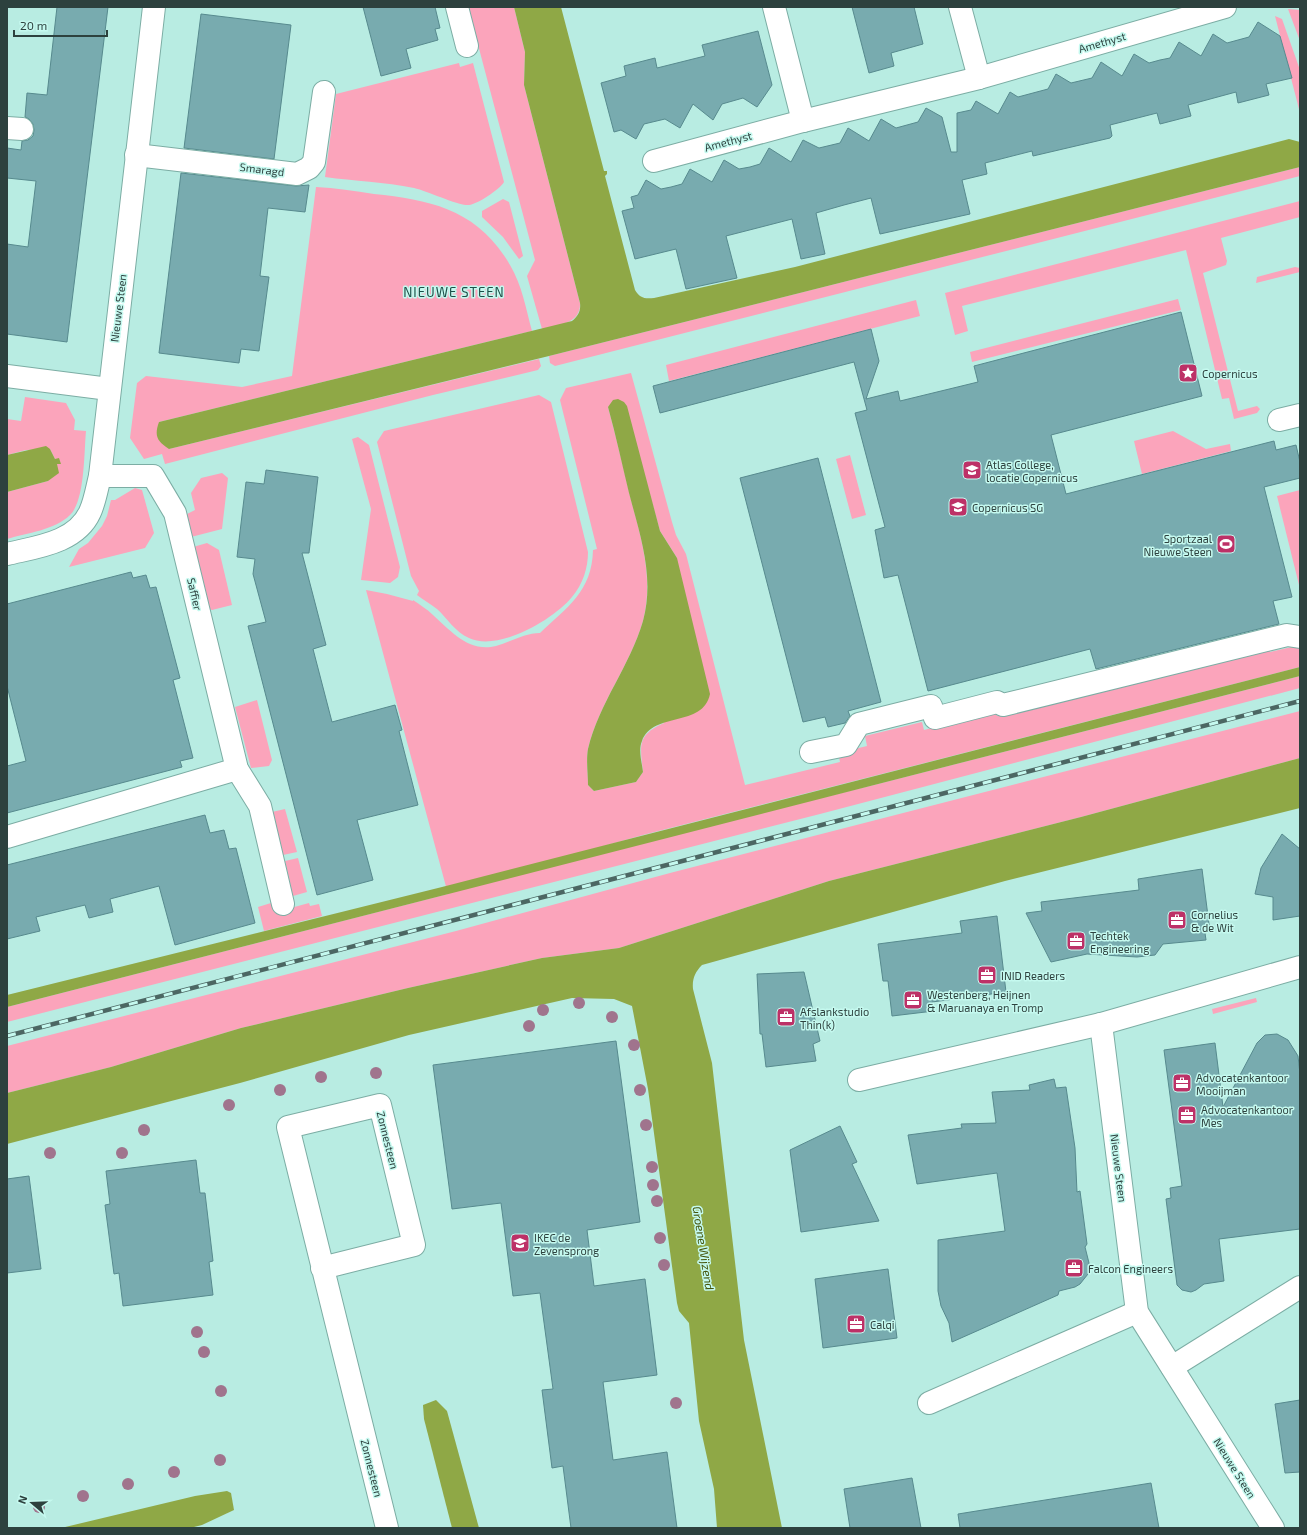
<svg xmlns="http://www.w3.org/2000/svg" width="1307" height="1535" viewBox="0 0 1307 1535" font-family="'Exo 2',sans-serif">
	<rect width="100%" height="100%" fill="#b8ece2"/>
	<g fill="#fba4bb" fill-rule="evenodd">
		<path d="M468,7H514L525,52L524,85L580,303C581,324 558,325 542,329L527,276L535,260Z"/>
		<polygon points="1288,9 1300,10 1300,41"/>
		<polygon points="1275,16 1282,19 1300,70 1300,113"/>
		<path d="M459,63L460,67L473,63L504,182C500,189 478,204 469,205C458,206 428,191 414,188C385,182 354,181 325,177L336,94Z"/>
		<polygon points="1300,167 1300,176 555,366 550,363 549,356"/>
		<path d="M316,187C335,188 355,191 374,194C432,200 478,210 510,265C522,285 526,309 532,331L159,422L169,449L539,359L541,366L538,370L433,395L165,464L162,454L144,459L130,438L137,383L146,376L242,387L292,376Z"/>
		<polygon points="503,199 509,202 523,256 519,259 503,237 482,217 482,211"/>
		<polygon points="1300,201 1300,217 1221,238 1227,261 1226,265 1203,273 1238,411 1257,406 1260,409 1257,413 1234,419 1229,398 1222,399 1186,250 962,306 968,331 955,335 945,293"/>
		<polygon points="1295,267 1300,268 1300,272 1256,283 1257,277"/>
		<polygon points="1178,299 1181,310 972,362 970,352"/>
		<polygon points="916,300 920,316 669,381 666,365"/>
		<path d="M631,373L672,522L676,535L686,554L745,785L840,762L838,753L867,746L865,736L922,722L924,730L995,711L997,716L1268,646L1270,652L1300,645V667L643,835L469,884L874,785L1300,676V688L820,814L7,1022V1007L448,894L366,590L387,594L413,601V600C420,605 427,609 433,615C451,631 469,653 496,646C510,642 525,633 540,633C567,607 592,592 593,550L597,549L560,400L566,388ZM624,402L660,531L677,558L664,723C637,735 640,745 643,772L636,782L594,791L588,785C588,773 586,760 588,749C599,703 630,666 643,621C654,578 641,537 630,496C623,466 616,437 608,407Z"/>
		<path d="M539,395L551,402L588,552C588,568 583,584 572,597C553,620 498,652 469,638C455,632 447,618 437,609C431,604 423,600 417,595L419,591L411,576L377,442L384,431Z"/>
		<path d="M25,397L66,403L75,420L74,430L86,431C84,452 85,501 70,515C55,530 27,533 7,539V492L48,481L57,464H60L55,459L50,449L26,450L7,455V419L21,421Z"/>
		<polygon points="1173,431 1206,449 1230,444 1231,451 1142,474 1134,441"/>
		<polygon points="358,437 369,445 400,567 398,577 390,583 361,580 371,509 352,439"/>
		<polygon points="850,455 866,515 852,519 836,459"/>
		<polygon points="222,473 228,478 222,529 191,537 185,515 195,510 191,493 201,478"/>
		<polygon points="135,488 142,490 154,533 145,548 69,567 79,549 88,543 102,526 107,516 111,500 115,500"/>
		<polygon points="1300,490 1300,589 1277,496"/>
		<polygon points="207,543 219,550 232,605 212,610 209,609 193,547"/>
		<polygon points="257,700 272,760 269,766 251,768 235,707"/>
		<polygon points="1300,711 1300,758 1081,817 829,881 619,948 542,958 408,988 241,1028 111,1067 7,1093 7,1046 456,931 670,873"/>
		<polygon points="285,809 297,852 283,855 272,812"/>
		<polygon points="298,858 307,892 293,896 285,861"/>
		<polygon points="271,903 276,912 309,903 310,906 319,904 322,916 264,931 258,907"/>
		<polygon points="1256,998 1257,1002 1213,1014 1212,1009"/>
	</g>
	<g fill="#8fa846">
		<path d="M514,7H561L604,171H607V174L605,176L635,290C640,298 644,299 654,298L795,267L1289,139L1300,142V167L549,356L169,449C157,441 154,436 159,422L572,321C578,316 581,311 580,303L524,85L525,52Z"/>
		<path d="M618,399L624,402L627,406L660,531L677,558L710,694C703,728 653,711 642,741C638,750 642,763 643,772L636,782L594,791L588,785C588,774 586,760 588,749C599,703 630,666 643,621C655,577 640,535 629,493C622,464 616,436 608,407L613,400Z"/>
		<polygon points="46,446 50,449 55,459 59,458 61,464 57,464 59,473 48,481 7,492 7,455"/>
		<polygon points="1300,667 1300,676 7,1007 7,995 442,887"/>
		<path d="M1300,758V808L1005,881L702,965C695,972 692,979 693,989L712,1063L744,1340L782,1528H717L714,1489L699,1421L689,1323L679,1311L677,1303L648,1089L632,1006L614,999L572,998L409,1035L240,1083L7,1144V1093L111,1067L241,1028L408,988L542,958L619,948L829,881L1081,817Z"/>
		<polygon points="436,1400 447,1411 479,1528 452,1528 424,1419 423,1405"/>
		<polygon points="227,1491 231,1493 234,1510 202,1525 190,1528 61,1528 195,1496"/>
	</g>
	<g fill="#78abaf" stroke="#578a8e">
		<polygon points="57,7 108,7 67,342 7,334 7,244 28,247 36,181 7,178 7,148 21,150 22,141 28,140 33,136 34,130 33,124 29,119 25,117 27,93 47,95"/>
		<polygon points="363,7 435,7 440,28 435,29 438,40 406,49 411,68 381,76"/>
		<polygon points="852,7 914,7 923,44 891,53 894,66 869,73"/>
		<polygon points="201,14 291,25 274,159 184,148"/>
		<polygon points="1258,22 1280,36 1292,78 1266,84 1269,95 1238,103 1236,92 1188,105 1191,116 1160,124 1157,113 1110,125 1112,136 1110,138 1033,156 1032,151 985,163 987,174 962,180 970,214 880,234 871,198 844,205 816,213 825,254 801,259 792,219 765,226 726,236 737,278 686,289 676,249 635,259 622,211 634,208 631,197 638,195 646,180 661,189 671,187 682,184 690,169 712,182 724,160 739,169 750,167 760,164 769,148 791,162 803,140 819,148 840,143 848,128 869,141 881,119 896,128 918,122 926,108 942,117 951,152 957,152 957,113 971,110 976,101 998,114 1010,92 1018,97 1048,89 1056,74 1071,83 1092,78 1101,62 1122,76 1134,54 1149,63 1160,60 1170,58 1179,42 1201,56 1213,34 1227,43 1249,37"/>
		<polygon points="758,31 772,85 757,107 743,98 722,104 713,120 693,104 680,128 665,119 644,124 636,139 621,130 614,132 601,83 626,76 624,66 655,58 657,68 705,56 702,45"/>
		<polygon points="181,173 296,186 309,185 305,212 268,208 260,276 269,277 259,351 241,349 239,363 159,353"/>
		<polygon points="1181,312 1202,396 1051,435 1066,494 1274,441 1276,450 1296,445 1300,462 1300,478 1264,487 1292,597 1273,601 1279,624 1096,669 1090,649 928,691 898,575 884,578 875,530 885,527 855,413 867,410 854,362 660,413 653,386 871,329 879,361 866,399 898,391 900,401 978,382 974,366"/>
		<polygon points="818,458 881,702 848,711 850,716 845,723 828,727 825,717 803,722 740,478"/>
		<polygon points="266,470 318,477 309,553 302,553 326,645 313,649 332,722 395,705 402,730 399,731 418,805 357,820 373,880 317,895 248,626 266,622 253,574 255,559 237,557 246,482 264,484"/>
		<polygon points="131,572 133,578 146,575 150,588 156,587 180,678 173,680 193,758 180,761 182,767 7,813 7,766 26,761 7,686 7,604"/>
		<polygon points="205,815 210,833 224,830 229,849 236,848 255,923 175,945 159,886 110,899 113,912 89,918 85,905 36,917 40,931 7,939 7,865"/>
		<polygon points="1282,834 1300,849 1300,916 1273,920 1273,897 1255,894 1261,868"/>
		<polygon points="1202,869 1210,932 1205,933 1206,940 1163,944 1155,955 1137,957 1087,954 1051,962 1026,913 1042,911 1041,902 1139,890 1138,879"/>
		<polygon points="997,916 1006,992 932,1002 934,1011 892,1016 888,981 883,981 878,944 962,933 960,921"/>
		<polygon points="804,972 820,1041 813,1044 816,1061 766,1067 762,1034 760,1034 757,974"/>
		<polygon points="1277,1034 1288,1040 1298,1056 1300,1074 1300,1229 1219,1239 1224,1281 1204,1284 1196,1290 1191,1292 1182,1290 1177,1285 1166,1199 1171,1198 1170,1188 1182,1186 1164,1050 1215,1043 1223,1107 1257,1043 1265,1035"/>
		<polygon points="616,1041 640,1222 587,1230 594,1286 645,1279 657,1375 603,1382 613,1460 667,1452 677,1528 571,1528 563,1466 552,1468 542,1390 553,1389 540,1293 513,1296 501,1203 452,1209 433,1065"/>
		<polygon points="1054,1079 1056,1088 1066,1087 1075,1148 1077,1192 1080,1191 1087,1244 1085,1247 1089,1263 1088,1274 1080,1284 1075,1287 1059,1291 1058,1295 952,1342 949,1323 941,1306 938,1291 938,1240 1005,1231 997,1173 917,1184 908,1135 962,1128 961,1124 996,1123 992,1092 1030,1090 1029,1085"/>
		<polygon points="840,1126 857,1162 852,1164 879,1221 801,1232 790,1150"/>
		<polygon points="196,1160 200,1193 205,1193 213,1261 209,1262 213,1295 123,1306 119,1273 114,1274 105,1205 110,1204 106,1171"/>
		<polygon points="29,1176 41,1269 7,1273 7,1179"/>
		<polygon points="888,1269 897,1338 823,1348 815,1279"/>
		<polygon points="1300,1400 1300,1472 1285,1473 1275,1404"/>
		<polygon points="912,1478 921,1528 850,1528 844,1489"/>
		<polygon points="1151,1483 1159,1528 960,1528 958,1514"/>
	</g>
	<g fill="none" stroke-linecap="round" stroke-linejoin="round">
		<g stroke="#7cada4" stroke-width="24">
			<g id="minor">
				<polyline points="457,7 467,46"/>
				<polyline points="774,7 803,121"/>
				<polyline points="960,7 979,78"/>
				<polyline points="7,128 22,129"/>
				<polyline points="136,155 297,174 309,168 314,162 324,92"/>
				<polyline points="654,161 803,121 979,78 1225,7"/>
				<polyline points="7,376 109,389"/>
				<polyline points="1279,420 1300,415"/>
				<polyline points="100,476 153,476 175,513 237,769 260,806 283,904"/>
				<path d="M7,554C36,547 76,543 90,512C95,501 97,488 100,476L154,7"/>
				<polyline points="811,752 846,745 859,724 931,706 935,718 997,702 1003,705 1287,635 1300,637"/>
				<polyline points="7,837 237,769"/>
				<polyline points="1101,1024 1137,1312 1273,1528"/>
				<polyline points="859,1080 1101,1024 1300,967"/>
				<polyline points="322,1268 414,1245 380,1105 288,1127 387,1528"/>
				<polyline points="1172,1367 1300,1287"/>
				<polyline points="929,1403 1137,1312"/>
			</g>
		</g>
		<use href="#minor" stroke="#fff" stroke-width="22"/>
		<g stroke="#4c6763" stroke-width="4.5">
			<polyline id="rail" points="7,1036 1300,701"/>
		</g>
		<use href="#rail" stroke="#c5f9ef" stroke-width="3" stroke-dasharray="9" stroke-linecap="butt"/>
	</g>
	<g fill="#a0748d">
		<circle cx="579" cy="1003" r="6"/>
		<circle cx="543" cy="1010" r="6"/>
		<circle cx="612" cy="1017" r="6"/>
		<circle cx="529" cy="1026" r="6"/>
		<circle cx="634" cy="1045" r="6"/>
		<circle cx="376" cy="1073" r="6"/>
		<circle cx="321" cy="1077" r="6"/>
		<circle cx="280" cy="1090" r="6"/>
		<circle cx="640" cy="1090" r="6"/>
		<circle cx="229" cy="1105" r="6"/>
		<circle cx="646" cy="1125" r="6"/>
		<circle cx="144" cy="1130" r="6"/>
		<circle cx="50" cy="1153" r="6"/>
		<circle cx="122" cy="1153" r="6"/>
		<circle cx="652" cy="1167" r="6"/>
		<circle cx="653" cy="1185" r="6"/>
		<circle cx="657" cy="1201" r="6"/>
		<circle cx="660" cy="1238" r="6"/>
		<circle cx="664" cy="1265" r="6"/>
		<circle cx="197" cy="1332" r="6"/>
		<circle cx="204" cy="1352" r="6"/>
		<circle cx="221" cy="1391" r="6"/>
		<circle cx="676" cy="1403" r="6"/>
		<circle cx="220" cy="1460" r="6"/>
		<circle cx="174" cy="1472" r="6"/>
		<circle cx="128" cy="1484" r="6"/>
		<circle cx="83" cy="1496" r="6"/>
		<circle cx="39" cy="1507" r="6"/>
	</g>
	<defs>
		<g id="sight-square" transform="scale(1)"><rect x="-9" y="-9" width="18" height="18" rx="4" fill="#bd3167" stroke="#c5f9ef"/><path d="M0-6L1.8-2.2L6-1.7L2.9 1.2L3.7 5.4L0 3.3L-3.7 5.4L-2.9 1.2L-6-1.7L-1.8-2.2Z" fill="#fff"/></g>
		<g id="school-square" transform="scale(1)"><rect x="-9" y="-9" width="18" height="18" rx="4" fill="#bd3167" stroke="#c5f9ef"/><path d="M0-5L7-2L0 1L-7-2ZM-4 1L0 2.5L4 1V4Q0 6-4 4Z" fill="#fff"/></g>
		<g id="stadium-square" transform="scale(1)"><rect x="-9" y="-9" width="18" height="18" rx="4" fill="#bd3167" stroke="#c5f9ef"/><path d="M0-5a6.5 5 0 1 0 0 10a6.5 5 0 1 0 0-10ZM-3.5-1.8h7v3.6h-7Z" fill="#fff"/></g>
		<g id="office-square" transform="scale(1)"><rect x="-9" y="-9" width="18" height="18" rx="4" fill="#bd3167" stroke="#c5f9ef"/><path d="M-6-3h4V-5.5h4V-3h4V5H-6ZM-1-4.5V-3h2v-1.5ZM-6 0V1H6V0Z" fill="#fff"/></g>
	</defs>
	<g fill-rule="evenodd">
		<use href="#sight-square" x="1188" y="373"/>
		<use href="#school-square" x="972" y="470"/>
		<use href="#school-square" x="958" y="507"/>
		<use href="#stadium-square" x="1226" y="544"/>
		<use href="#office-square" x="1177" y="920"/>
		<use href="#office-square" x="1076" y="941"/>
		<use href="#office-square" x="987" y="975"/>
		<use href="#office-square" x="913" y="1000"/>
		<use href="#office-square" x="786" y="1017"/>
		<use href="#office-square" x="1182" y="1083"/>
		<use href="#office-square" x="1187" y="1115"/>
		<use href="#school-square" x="520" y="1243"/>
		<use href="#office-square" x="1074" y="1268"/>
		<use href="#office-square" x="856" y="1324"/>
	</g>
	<g text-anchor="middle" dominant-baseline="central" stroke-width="3" stroke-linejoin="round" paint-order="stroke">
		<g font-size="11" fill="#2d413e" stroke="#c5f9ef">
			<text transform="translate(1102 42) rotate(-16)">Amethyst</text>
			<text transform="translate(728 141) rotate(-15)">Amethyst</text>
			<text transform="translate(262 169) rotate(7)">Smaragd</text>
			<text transform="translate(118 308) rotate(-83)">Nieuwe Steen</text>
			<text transform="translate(195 594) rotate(77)">Saffier</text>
			<text transform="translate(388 1140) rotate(76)">Zonnesteen</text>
			<text transform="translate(1119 1168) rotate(83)">Nieuwe Steen</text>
			<text transform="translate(372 1468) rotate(76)">Zonnesteen</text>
			<text transform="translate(1235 1468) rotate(58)">Nieuwe Steen</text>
		</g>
		<g font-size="11" fill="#2d413e" stroke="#c5f9ef" text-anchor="start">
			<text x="1202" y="373">Copernicus</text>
			<text x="986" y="464">Atlas College,<tspan x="986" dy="13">locatie Copernicus</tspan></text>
			<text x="972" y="507">Copernicus SG</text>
			<text x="1212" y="538" text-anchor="end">Sportzaal<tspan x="1212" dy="13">Nieuwe Steen</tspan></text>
			<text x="1191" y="914">Cornelius<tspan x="1191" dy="13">&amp; de Wit</tspan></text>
			<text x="1090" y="935">Techtek<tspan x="1090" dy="13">Engineering</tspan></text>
			<text x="1001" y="975">INID Readers</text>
			<text x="927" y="994">Westenberg, Heijnen<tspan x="927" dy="13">&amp; Maruanaya en Tromp</tspan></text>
			<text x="800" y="1011">Afslankstudio<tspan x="800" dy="13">Thin(k)</tspan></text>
			<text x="1196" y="1077">Advocatenkantoor<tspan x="1196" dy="13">Mooijman</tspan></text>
			<text x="1201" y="1109">Advocatenkantoor<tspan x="1201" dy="13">Mes</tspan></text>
			<text x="534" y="1237">IKEC de<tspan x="534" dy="13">Zevensprong</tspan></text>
			<text x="1088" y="1268">Falcon Engineers</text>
			<text x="870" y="1324">Calqi</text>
		</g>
		<g font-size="12" font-style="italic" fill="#44540a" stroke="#c5f9ef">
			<text transform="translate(704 1248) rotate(81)">Groene Wijzend</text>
		</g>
		<g font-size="13" letter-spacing="1" fill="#1d4e47" stroke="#c5f9ef">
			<text x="454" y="292">NIEUWE STEEN</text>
		</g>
	</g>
	<rect width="1307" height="1535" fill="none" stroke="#2d413e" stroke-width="16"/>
	<g transform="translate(32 1503) rotate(289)" stroke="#c5f9ef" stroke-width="3" paint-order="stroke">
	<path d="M0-3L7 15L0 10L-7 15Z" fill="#2d413e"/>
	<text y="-6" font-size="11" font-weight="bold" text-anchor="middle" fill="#2d413e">N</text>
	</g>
	<path d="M14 30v6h93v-6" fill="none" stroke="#2d413e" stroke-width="2"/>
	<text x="20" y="30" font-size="12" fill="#2d413e" stroke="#c5f9ef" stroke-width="3" paint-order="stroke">20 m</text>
</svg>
